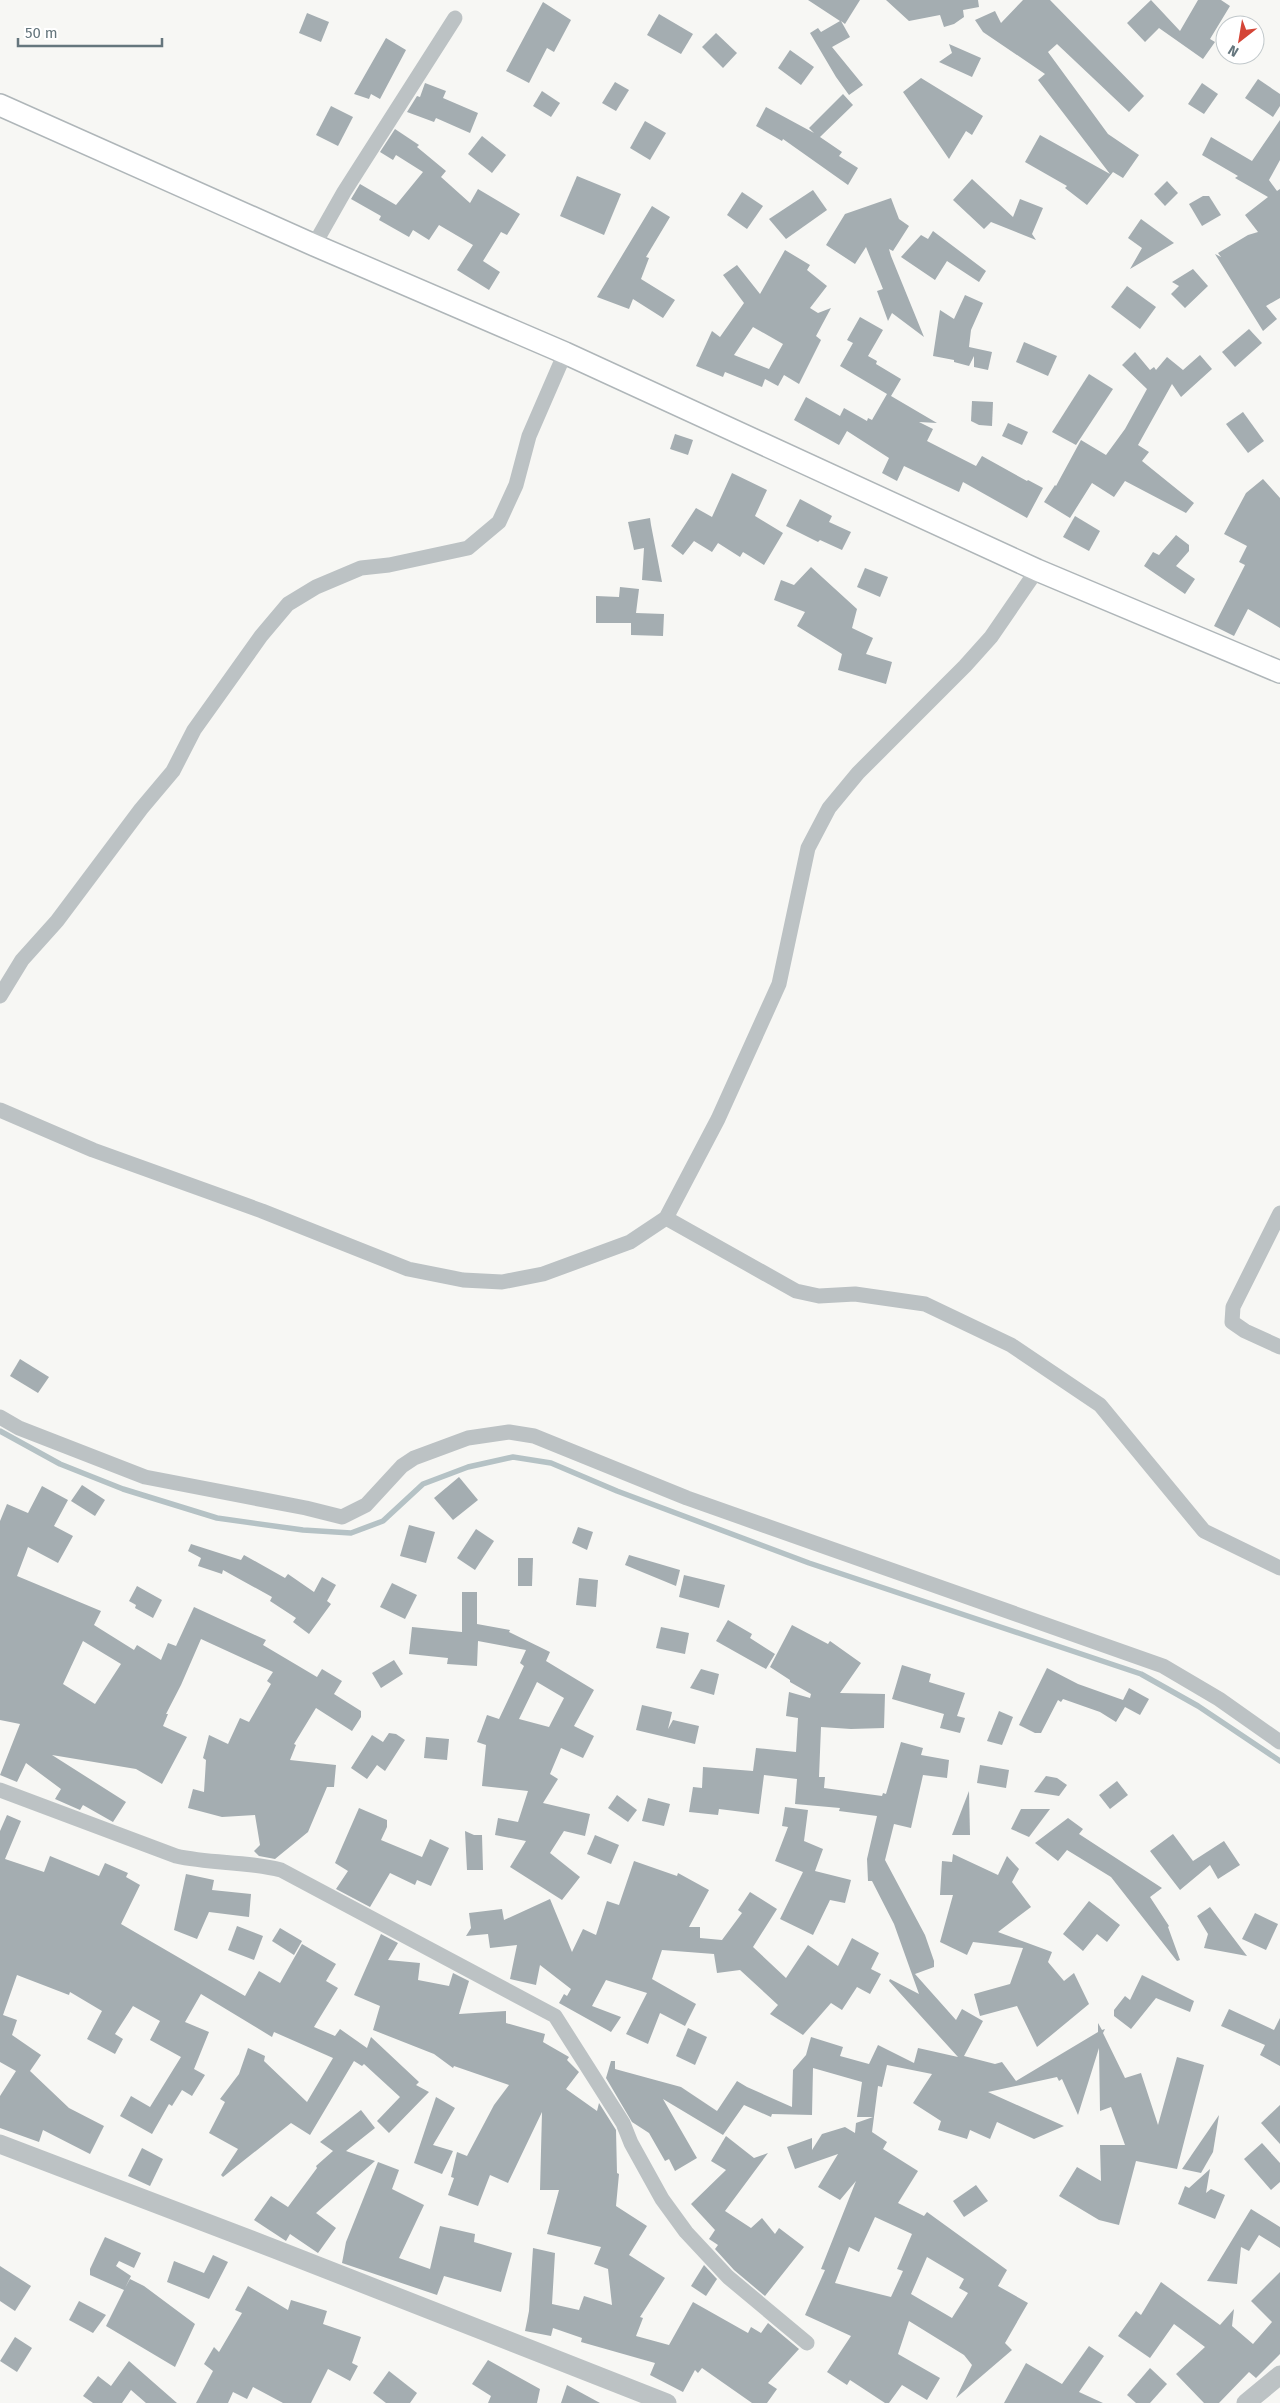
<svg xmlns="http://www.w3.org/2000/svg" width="1280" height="2403" viewBox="0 0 1280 2403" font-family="'Fira Sans',sans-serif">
	<rect width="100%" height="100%" fill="#f7f7f4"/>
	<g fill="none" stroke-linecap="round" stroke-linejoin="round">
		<polyline stroke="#b5c2c5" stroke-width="5.5" points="0,1431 60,1464 123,1489 217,1518 303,1530 351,1533 383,1521 423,1484 468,1467 513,1457 551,1463 617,1491 809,1563 1141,1674 1198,1706 1280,1761"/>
	</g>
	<g fill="#a4adb1" fill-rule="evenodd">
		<polygon points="808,0 860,0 845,24 841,21 850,37 832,47 863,85 849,95 836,77 810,33 818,28 821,32 840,21"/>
		<polygon points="886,0 978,0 979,7 963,10 964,17 954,24 944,27 940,15 909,21"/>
		<polygon points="1023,0 1050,0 1144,96 1129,112 1057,44 1048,52 1108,134 1139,155 1123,178 1113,172 1087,205 1065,188 1067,186 1025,162 1040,135 1110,174 1038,80 1045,74 983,32 975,20 995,11 1001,23"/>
		<polygon points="1151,0 1180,31 1198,0 1221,0 1230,6 1210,39 1215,42 1203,59 1159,28 1145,42 1127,23"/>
		<polygon points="543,2 571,20 554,52 547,48 529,83 506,71"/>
		<polygon points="307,13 329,22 321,42 299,33"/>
		<polygon points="659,14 693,34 681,54 647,35"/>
		<polygon points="716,33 737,53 723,68 702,47"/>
		<polygon points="386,38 406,50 380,99 371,94 369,99 354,94"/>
		<polygon points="949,44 981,58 972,77 939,62 952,53"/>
		<polygon points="790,50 814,67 801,85 778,68"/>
		<polygon points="921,78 983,116 972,135 966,131 949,159 903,92"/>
		<polygon points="1258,79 1280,94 1280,106 1273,117 1245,98"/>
		<polygon points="615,82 629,90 616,111 602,103"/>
		<polygon points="425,83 446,91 443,98 478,113 470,133 436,118 434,122 407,112 417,96 420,97"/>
		<polygon points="1202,83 1218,94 1204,114 1188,104"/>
		<polygon points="542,91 560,103 551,117 533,106"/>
		<polygon points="843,94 853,105 820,137 842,152 839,156 858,168 848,185 783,139 782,141 756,126 766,107 814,133 809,128"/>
		<polygon points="331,106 353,117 338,146 316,135"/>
		<polygon points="1280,120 1280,160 1269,180 1277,191 1280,189 1280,298 1266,306 1277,319 1263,331 1215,254 1221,257 1218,253 1248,235 1258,232 1245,215 1268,197 1235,178 1238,176 1202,155 1211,137 1252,161"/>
		<polygon points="645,121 666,133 650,160 630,148"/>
		<polygon points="395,129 419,145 417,147 446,171 441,177 470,203 478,189 520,214 507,235 501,232 483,261 500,272 489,290 457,270 473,245 439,225 429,240 413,230 409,237 379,220 381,216 351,199 360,184 396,205 423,172 396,155 393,160 380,152"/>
		<polygon points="482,136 506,155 492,173 468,154"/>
		<polygon points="577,176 621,194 604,235 560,216"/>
		<polygon points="972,179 1013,217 1020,199 1043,208 1032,234 1036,240 991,222 984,229 953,200"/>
		<polygon points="1167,181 1178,193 1165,206 1154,194"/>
		<polygon points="813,190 827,210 786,239 769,219"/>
		<polygon points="742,192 763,206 747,229 727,215"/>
		<polygon points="1203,196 1209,196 1221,215 1202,226 1189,204"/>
		<polygon points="891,198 899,219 909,226 893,251 889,249 891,256 924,337 892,313 888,321 877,291 883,289 866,247 855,264 826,245 845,214"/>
		<polygon points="652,206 670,217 646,257 649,258 641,279 675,300 663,318 633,299 629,309 597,297"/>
		<polygon points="1141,219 1174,243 1130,269 1142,248 1128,238"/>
		<polygon points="933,231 986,271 979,282 947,261 935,280 901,257 921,235 928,239"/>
		<path d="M785,250L810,265L807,270L827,286L810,308L818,313L831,308L816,336L821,340L799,384L784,375L778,386L765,379L762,387L725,372L723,377L696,366L712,331L720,337L744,303L723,275L737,265L760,294ZM753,327L783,344L769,369L734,355Z"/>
		<polygon points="1193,269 1208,286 1185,308 1171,294 1179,286 1172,282"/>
		<polygon points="1127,286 1156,307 1140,329 1111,307"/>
		<polygon points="965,295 983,303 971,330 969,347 992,352 988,370 974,367 974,356 969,366 954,362 954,360 933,356 940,310 954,319"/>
		<polygon points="860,317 883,330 868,356 877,361 876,364 901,379 891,396 937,423 919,422 933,429 927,441 976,466 982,456 1027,481 1028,480 1043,488 1027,518 963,482 959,492 904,466 897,481 882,473 889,458 847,431 839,445 794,420 806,397 840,416 844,408 867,421 868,418 872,420 887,394 840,366 853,343 847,340"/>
		<polygon points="1249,329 1262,343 1235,367 1222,352"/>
		<polygon points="1024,342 1057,356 1048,376 1016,362"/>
		<polygon points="1135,352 1150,370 1154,367 1156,370 1167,357 1183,370 1200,355 1212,369 1181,397 1172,384 1138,445 1149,452 1142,461 1194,503 1186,513 1125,481 1114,497 1092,483 1070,518 1044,502 1055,485 1056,486 1081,440 1106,455 1125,429 1147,389 1122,365"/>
		<polygon points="1089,374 1113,389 1076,445 1052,432"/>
		<polygon points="972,401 993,402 992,426 979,425 971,421"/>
		<polygon points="1243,412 1264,441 1248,453 1226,424"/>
		<polygon points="1008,423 1028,432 1022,445 1002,436"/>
		<polygon points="675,434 693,440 688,455 670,449"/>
		<polygon points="732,473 767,490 755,516 783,533 764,565 743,552 740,557 718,543 712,552 694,541 683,555 671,546 696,508 712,517"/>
		<polygon points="1263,479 1280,498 1280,628 1248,609 1234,636 1214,626 1245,565 1239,562 1247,546 1224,534 1246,493"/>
		<polygon points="800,499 832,516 829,522 851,532 842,550 820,540 818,542 786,526"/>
		<polygon points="1075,516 1100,531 1089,551 1063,537"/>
		<polygon points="650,518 651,525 662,582 642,580 644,548 634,550 628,522"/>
		<polygon points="1176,535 1189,545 1189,551 1176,566 1195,579 1185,594 1144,566 1153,552 1159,555"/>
		<polygon points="811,567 857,609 852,628 873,638 866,654 892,662 886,684 838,670 842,654 797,626 805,612 774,600 781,580 794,585"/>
		<polygon points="865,568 888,577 880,597 857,587"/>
		<polygon points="620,587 639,589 636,613 664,614 663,636 631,635 631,623 596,623 596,596 619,597"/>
		<polygon points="20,1359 49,1377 38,1393 10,1376"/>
		<polygon points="459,1477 478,1500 453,1520 434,1498"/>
		<polygon points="82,1485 105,1500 95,1516 71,1501"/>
		<path d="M42,1486L68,1500L54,1526L73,1536L58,1563L28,1547L17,1576L101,1611L94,1625L134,1650L137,1645L161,1660L168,1643L176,1646L194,1607L266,1640L263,1645L317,1677L322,1669L342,1681L334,1694L361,1711V1717L352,1731L316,1708L294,1744L296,1745L290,1760L336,1765L334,1787H327L308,1832L275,1859L259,1856L254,1851L260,1845L255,1815L222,1817L188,1808L193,1789L204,1792L206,1760L203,1758L209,1735L228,1744L240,1718L249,1722L271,1684L267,1681L273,1672L201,1639L181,1685L166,1714H168L163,1726L187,1737L162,1784L136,1769L52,1755L126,1802L113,1822L83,1805L80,1810L55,1799L61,1789L26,1763L17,1782L0,1775L20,1724L0,1720V1521L7,1504L28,1513ZM83,1641L121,1664L95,1704L63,1684Z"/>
		<polygon points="409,1525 435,1532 426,1563 400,1556"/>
		<polygon points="578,1527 593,1532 587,1550 572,1543"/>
		<polygon points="476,1529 494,1541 475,1570 457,1558"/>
		<polygon points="191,1544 241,1560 244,1555 285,1578 288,1574 314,1592 322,1577 336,1585 327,1601 331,1604 309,1634 293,1622 296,1618 270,1601 272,1597 223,1570 222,1574 198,1566 201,1558 188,1551"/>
		<polygon points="629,1555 680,1570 676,1586 625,1565"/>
		<polygon points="518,1558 533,1558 532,1586 518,1586"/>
		<polygon points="684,1575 725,1585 719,1608 679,1597"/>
		<polygon points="579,1578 598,1580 596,1607 576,1605"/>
		<polygon points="392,1583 417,1595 405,1619 380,1607"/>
		<polygon points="137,1586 162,1600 153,1618 135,1608 136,1605 129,1601"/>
		<path d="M462,1592H477V1624L510,1630L509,1632L550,1652L546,1661L594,1690L574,1726L594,1736L583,1758L561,1748L550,1774L558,1779L543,1803L590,1814L585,1836L564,1831L550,1853L580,1877L562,1900L510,1867L526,1841L495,1835L498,1818L518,1822L528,1791L482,1786L486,1745L477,1742L487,1715L499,1719L524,1666L520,1663L526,1650L478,1641L477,1666L447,1664L448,1658L409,1654L412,1627L462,1632ZM537,1682L564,1698L549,1727L519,1719Z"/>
		<polygon points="728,1620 752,1634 750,1638 775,1654 766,1669 716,1641"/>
		<path d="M792,1625L828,1644L830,1641L861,1663L840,1693L885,1694L884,1728L851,1729L821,1727L819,1777H825L824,1788L882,1796L883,1793L886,1794L901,1742L923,1748L921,1755L949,1760L947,1778L923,1775L911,1828L894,1824L885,1860L925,1935L934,1961V1967L915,1974L956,2020L962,2009L983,2021L964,2056L995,2064L1002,2062L1016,2081L1098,2032V2023L1102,2030L1105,2029L1103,2033L1125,2078L1141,2073L1158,2125L1177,2057L1204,2065L1177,2169L1136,2161L1119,2225L1099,2220L1059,2196L1077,2167L1101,2181L1100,2145H1125L1111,2107L1100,2111L1099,2048L1078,2115L1062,2079L1059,2081L1057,2077L988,2092L1064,2126L1034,2139L997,2122L990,2139L970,2130L967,2139L938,2130L941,2121L913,2103L932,2074L887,2065L882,2087L878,2086L872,2132L887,2142L883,2149L918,2171L898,2203L924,2216L927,2212L1007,2270L998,2286L1028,2303L1005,2343L1012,2350L956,2398L972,2365L964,2355L909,2321L898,2354L940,2378L927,2400L902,2385L889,2403H885L850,2380L847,2385L827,2372L851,2336L805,2315L825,2270L821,2269L856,2181L840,2200L818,2187L838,2154L795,2169L787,2147L812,2138V2150L822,2134L845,2127L855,2133L856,2123L873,2117H857L862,2082L813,2068L812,2115L772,2114L771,2117L744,2105L723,2135L663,2099L697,2158L675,2171L669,2159L665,2161L649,2133L632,2122L606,2078L611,2061H615V2069L681,2087L717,2111L737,2081L747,2087L792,2107L793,2070L806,2055L811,2037L843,2047L840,2056L869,2064L878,2045L914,2063L918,2048L958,2057L889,1981L890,1979L919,1994L894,1924L872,1881H868L867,1859L877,1816L839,1811L840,1808L795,1804L797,1779L764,1775L759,1814L719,1809L718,1815L689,1812L693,1787L702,1788L703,1767L753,1771L756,1748L796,1752L798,1718L786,1716L789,1692L810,1698L811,1694L790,1682V1680L770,1667ZM875,2217L912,2234L897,2269L903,2271L891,2297L835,2283L849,2247L859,2252ZM927,2257L964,2279L959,2288L968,2293L952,2318L911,2294Z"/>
		<polygon points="661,1627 689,1633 685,1654 656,1648"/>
		<polygon points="394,1660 403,1674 381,1688 372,1673"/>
		<polygon points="902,1665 931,1674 929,1682 965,1693 957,1716 965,1718 960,1733 940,1728 944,1714 892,1699"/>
		<polygon points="1047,1668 1078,1684 1123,1700 1129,1688 1149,1699 1140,1715 1125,1707 1116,1722 1100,1712 1063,1699 1061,1702 1058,1700 1041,1733 1035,1733 1019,1725"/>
		<polygon points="701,1669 719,1674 714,1695 690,1688"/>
		<polygon points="642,1705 672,1712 668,1729 673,1720 699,1726 695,1744 636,1730"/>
		<polygon points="999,1711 1013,1717 1002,1745 987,1741"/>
		<polygon points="389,1733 396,1734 405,1740 385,1771 377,1765 367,1779 351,1768 372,1735 383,1742"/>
		<polygon points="426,1737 449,1739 447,1760 424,1758"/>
		<polygon points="980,1765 1009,1770 1006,1788 977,1783"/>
		<polygon points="1046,1776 1057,1778 1067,1785 1059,1796 1034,1792"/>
		<polygon points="1117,1781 1128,1795 1110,1809 1099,1795"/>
		<polygon points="969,1791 970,1835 952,1835"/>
		<polygon points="617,1795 637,1810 628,1822 608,1808"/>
		<polygon points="648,1798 670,1804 664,1826 642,1821"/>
		<polygon points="785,1807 808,1810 804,1841 823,1849 815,1871 851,1880 845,1903 830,1900 813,1935 780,1919 803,1872 775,1861 788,1827 782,1826"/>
		<polygon points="359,1808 387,1820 387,1827 381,1840 422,1857 430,1839 449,1848 431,1886 417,1880 415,1885 390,1873 370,1907 336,1889 348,1871 335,1863"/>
		<polygon points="1021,1809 1050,1809 1029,1837 1011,1829"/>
		<polygon points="7,1815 21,1821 5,1859 44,1872 50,1856 99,1876 105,1863 128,1873 126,1877 140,1885 121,1924 245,1996 259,1971 280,1983 302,1944 336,1964 326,1981 338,1988 314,2027 335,2036 340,2029 367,2048 371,2037 419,2082 416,2085 429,2092 389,2133 377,2121 400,2097 364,2064 362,2066 354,2061 310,2135 291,2123 223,2177 221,2175 238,2149 209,2133 225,2102 220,2099 239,2074 248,2048 265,2056 264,2061 307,2102 333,2058 274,2032 272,2037 201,1994 185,2022 209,2032 194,2069 205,2075 192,2096 182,2090 172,2106 169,2104 152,2134 120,2116 131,2096 150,2107 181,2057 150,2040 160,2021 133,2006 115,2034 123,2039 115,2054 87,2039 102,2011 70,1992 69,1995 17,1975 3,2015 17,2020 12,2035 41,2055 30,2071 69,2108 104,2126 90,2154 43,2130 39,2142 0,2128 0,2096 16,2071 0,2062 0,1831"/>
		<polygon points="1068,1818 1083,1829 1079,1834 1162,1888 1150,1897 1169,1926 1168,1927 1180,1960 1177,1961 1111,1877 1067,1850 1058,1861 1035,1843"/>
		<polygon points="465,1831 474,1835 482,1835 483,1870 467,1870"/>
		<polygon points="1173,1834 1193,1861 1224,1841 1240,1865 1218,1879 1210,1865 1180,1890 1150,1851"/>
		<polygon points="595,1835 619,1845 611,1864 587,1854"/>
		<polygon points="953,1854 998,1875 1007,1856 1019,1869 1012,1882 1031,1907 998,1932 1052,1952 1048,1962 1064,1981 1074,1973 1089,2004 1037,2047 1017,2006 980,2016 974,1994 1010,1984 1023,1948 973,1942 967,1955 940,1942 953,1895 940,1895 942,1861 952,1862"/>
		<polygon points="634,1861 677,1876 678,1873 709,1890 689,1927 700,1927 700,1938 722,1940 742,1913 738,1910 750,1892 777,1909 753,1947 786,1978 808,1945 838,1966 852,1938 879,1953 871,1969 881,1974 870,1994 857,1987 842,2010 831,2003 803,2035 770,2014 778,2005 740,1970 717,1973 714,1954 662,1950 652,1979 696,2004 685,2026 660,2013 648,2044 626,2034 647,1993 606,1980 592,2006 621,2017 611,2032 559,2003 564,1994 567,1996 571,1989 540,1965 536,1985 510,1979 517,1945 490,1948 488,1934 466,1936 471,1928 469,1913 502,1909 504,1920 550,1899 572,1952 583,1929 596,1935 607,1901 619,1905"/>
		<polygon points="186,1874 214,1880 212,1890 251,1894 249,1917 209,1912 197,1939 174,1930"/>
		<polygon points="1089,1901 1120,1925 1107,1942 1097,1934 1083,1951 1063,1934"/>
		<polygon points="1210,1907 1247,1956 1204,1948 1208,1934 1197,1916"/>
		<polygon points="1255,1913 1278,1924 1266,1950 1242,1939"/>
		<polygon points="237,1926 263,1936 254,1960 228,1950"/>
		<polygon points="280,1928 302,1941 294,1955 272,1941"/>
		<polygon points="381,1934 398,1943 388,1960 420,1963 418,1980 449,1986 453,1973 469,1981 459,2014 506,2011 506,2023 545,2034 543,2042 569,2057 567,2060 579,2072 566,2089 597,2111 599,2103 616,2130 617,2173 619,2174 616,2206 647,2226 629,2255 665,2278 640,2317 643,2318 636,2336 669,2345 693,2302 748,2333 751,2327 761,2333 768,2323 799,2349 768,2383 777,2389 767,2403 752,2403 702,2368 698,2373 695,2370 683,2392 650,2375 655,2363 581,2342 582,2338 553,2328 551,2336 525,2331 529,2311 533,2248 555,2253 552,2304 579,2310 584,2296 612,2305 608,2269 594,2264 601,2247 547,2234 559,2190 540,2190 542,2112 508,2183 490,2175 478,2206 448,2195 454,2178 451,2177 457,2152 467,2156 494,2105 509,2085 454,2066 453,2068 434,2054 373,2030 380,2006 354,1995"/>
		<polygon points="1142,1975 1194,2001 1190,2012 1156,1998 1131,2029 1114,2016 1114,2010 1125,1996 1130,2000"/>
		<polygon points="1229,2009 1274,2030 1280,2018 1280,2066 1260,2055 1265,2045 1221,2026"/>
		<polygon points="688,2028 707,2037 695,2065 676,2056"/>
		<polygon points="436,2097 455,2108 433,2145 453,2151 442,2174 414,2163"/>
		<polygon points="1280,2105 1280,2144 1261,2123"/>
		<polygon points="361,2110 375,2128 346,2151 375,2161 316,2213 336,2228 318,2253 290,2234 286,2241 254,2220 271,2196 288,2207 317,2168 316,2166 333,2151 320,2142"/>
		<polygon points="1219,2115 1213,2152 1201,2173 1182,2169"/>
		<polygon points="726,2136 754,2158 768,2153 725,2211 751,2228 762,2218 775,2234 779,2228 804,2247 765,2296 734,2270 715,2249 718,2245 709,2239 715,2230 691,2204 726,2170 711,2161"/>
		<polygon points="1262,2143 1280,2163 1280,2182 1271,2190 1244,2159"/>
		<polygon points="142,2148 163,2159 150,2186 128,2176"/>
		<polygon points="378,2162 399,2170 392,2189 424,2205 399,2258 430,2269 440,2226 475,2234 474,2242 512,2253 501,2292 444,2276 437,2295 342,2263 346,2242"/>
		<polygon points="1210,2169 1206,2193 1211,2189 1225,2195 1215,2219 1178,2204 1185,2186 1189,2188"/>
		<polygon points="976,2185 988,2201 964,2217 953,2201"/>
		<polygon points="1251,2209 1280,2227 1280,2248 1259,2235 1249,2251 1241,2247 1237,2284 1207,2281"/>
		<polygon points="105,2237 141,2253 134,2268 119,2261 116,2266 131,2276 125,2288 130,2279 144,2286 195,2324 175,2367 106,2326 124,2290 90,2275 90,2269"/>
		<polygon points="213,2255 228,2262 209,2299 167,2282 174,2261 204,2273"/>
		<polygon points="704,2265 717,2279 706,2296 691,2286"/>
		<polygon points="0,2266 31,2286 15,2311 0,2301"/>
		<polygon points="1280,2272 1280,2354 1256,2378 1249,2372 1219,2403 1204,2403 1176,2374 1205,2347 1174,2324 1150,2358 1118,2336 1136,2311 1141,2315 1161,2282 1220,2325 1234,2309 1232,2326 1253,2344 1272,2322 1251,2301"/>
		<polygon points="248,2286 288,2310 291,2300 327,2311 323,2324 361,2337 352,2363 358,2366 350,2381 328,2369 311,2403 283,2403 253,2387 247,2399 233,2392 228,2403 196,2403 213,2371 204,2364 214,2347 219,2352 242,2313 235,2310"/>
		<polygon points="79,2301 106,2315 93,2333 69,2320"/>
		<polygon points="15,2337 32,2348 17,2372 0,2361"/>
		<polygon points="1089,2346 1104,2356 1079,2392 1103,2403 1004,2403 1026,2363 1062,2384"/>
		<polygon points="488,2360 540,2389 537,2403 488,2403 491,2396 472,2384"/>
		<polygon points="129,2361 177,2403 146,2403 131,2390 122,2403 93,2403 83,2396 98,2376 111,2386"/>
		<polygon points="1150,2368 1167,2384 1150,2403 1136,2403 1127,2395"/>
		<polygon points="389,2371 417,2393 410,2403 386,2403 373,2393"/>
		<polygon points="567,2385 600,2403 561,2403"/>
	</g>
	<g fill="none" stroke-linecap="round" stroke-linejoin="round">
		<g stroke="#afb6b9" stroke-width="24">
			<polyline id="secondary" points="0,105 314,245 565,353 1037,570 1280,672"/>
		</g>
		<g stroke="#bcc2c4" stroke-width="15">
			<polyline points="314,245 344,192 455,18"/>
			<polyline points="0,996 22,960 57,921 141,809 173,771 194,730 261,636 288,604 316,587 361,568 389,565 468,548 499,522 516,485 529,436 565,353"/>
			<polyline points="0,1110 93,1150 262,1211 408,1269 463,1280 502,1282 543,1274 630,1242 666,1218 718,1119 779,984 808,848 829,808 858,773 965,666 991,637 1037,570"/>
			<polyline points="1280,1213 1233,1307 1232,1322 1245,1331 1280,1347"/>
			<polyline points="666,1218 796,1291 819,1296 855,1294 925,1304 1011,1345 1100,1405 1204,1531 1280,1568"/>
			<polyline points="0,1417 19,1428 145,1477 306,1508 342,1517 366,1505 402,1466 414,1458 468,1438 509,1432 534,1436 687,1498 1163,1666 1219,1699 1280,1742"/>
			<path d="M0,1790L176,1856C211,1864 247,1861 281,1870L555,2016L623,2123L631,2143L662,2199L686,2232L728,2277L807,2343"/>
		</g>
		<g stroke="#bcc2c4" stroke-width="19">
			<polyline points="0,2144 275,2249 667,2403"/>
			<polyline points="1246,2403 1280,2375"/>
		</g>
		<use href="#secondary" stroke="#fff" stroke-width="21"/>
	</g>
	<g transform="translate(1240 40) rotate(211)"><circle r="24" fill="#ffffff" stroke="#c1c8cb"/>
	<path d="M0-4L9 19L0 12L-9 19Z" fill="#d44537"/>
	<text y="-8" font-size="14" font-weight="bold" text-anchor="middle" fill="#65767d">N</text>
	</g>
	<path d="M18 38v8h144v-8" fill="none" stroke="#65767d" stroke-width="2.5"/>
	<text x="25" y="38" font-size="15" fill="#65767d" stroke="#ffffff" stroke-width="4" paint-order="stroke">50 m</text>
</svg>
